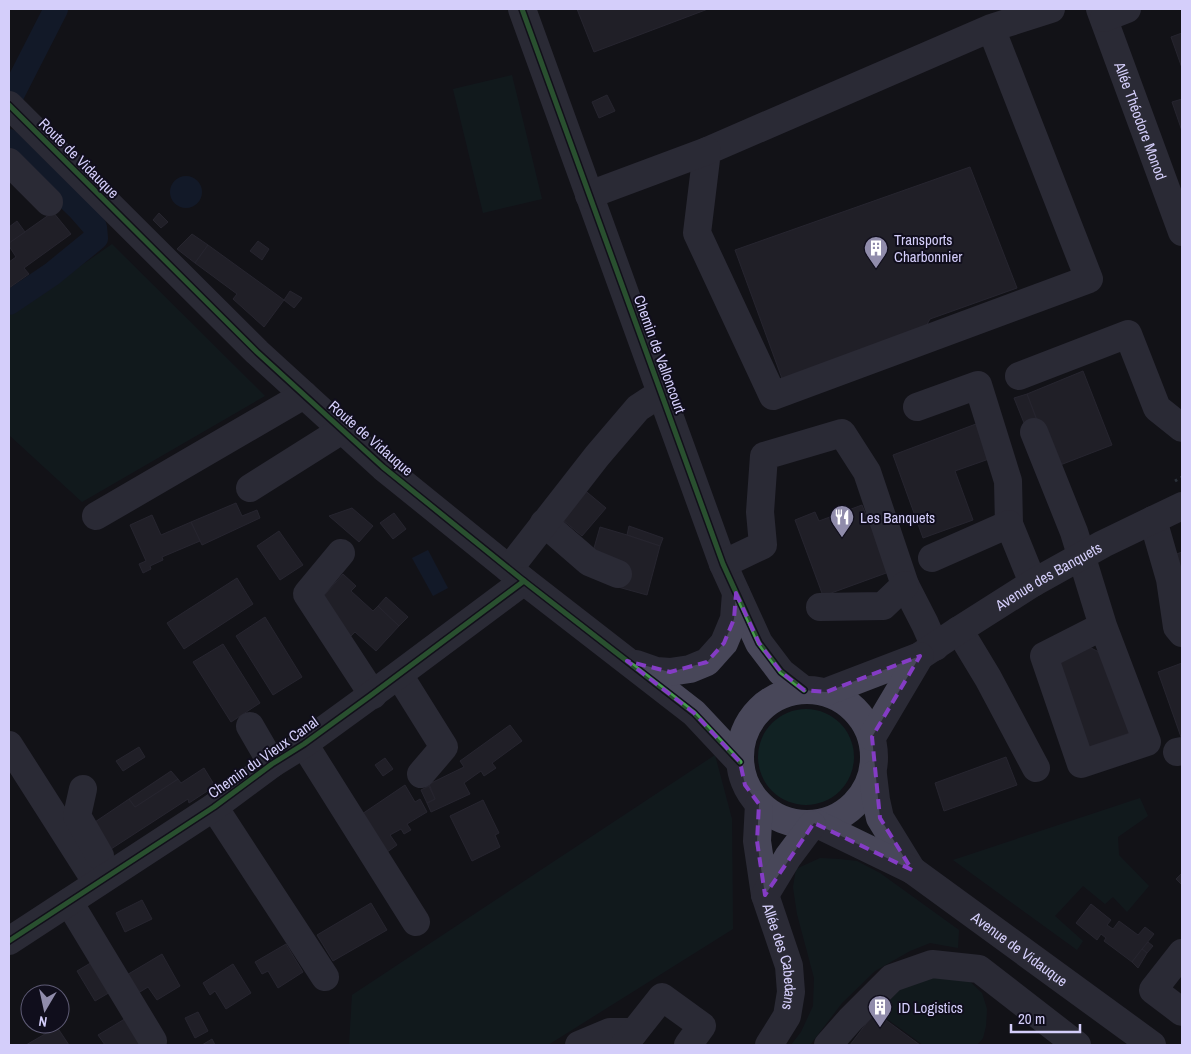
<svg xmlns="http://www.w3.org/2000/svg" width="1191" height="1054" viewBox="0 0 1191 1054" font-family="'Archivo Narrow',sans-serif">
	<rect width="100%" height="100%" fill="#121218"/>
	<g fill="#112223">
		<polygon points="512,75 542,199 483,213 453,89"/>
		<polygon points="112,244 265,396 82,502 9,435 9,316"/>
		<circle cx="806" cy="757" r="48"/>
		<polygon points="715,755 732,819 733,929 548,1045 349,1045 352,995"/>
		<polygon points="1140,798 1148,816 1118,837 1119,855 1149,886 1127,912 1113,897 1105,904 1083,886 1055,916 1083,941 1077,950 953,860"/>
		<polygon points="820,858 839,859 857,861 880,873 959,930 958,948 930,943 910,951 875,971 842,1003 810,1045 791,1045 801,1032 813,1006 814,978 797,914 793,887 796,869"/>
		<polygon points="927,975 967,979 982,993 987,1009 986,1026 983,1038 977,1045 923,1045 872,1008 898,987"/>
	</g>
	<g fill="#13223c">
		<circle cx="186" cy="192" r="16"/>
		<polygon points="428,550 448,588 433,596 412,558"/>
	</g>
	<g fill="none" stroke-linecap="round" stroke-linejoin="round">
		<g stroke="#13223c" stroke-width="24">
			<polyline points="9,101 56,9"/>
			<polyline points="9,141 80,210 95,227 96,238 52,274 9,303"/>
		</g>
	</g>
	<g fill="#312f3b" stroke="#3f3c4b">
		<polygon points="577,9 708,9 594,52"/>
		<polygon points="1182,33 1182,68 1171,37"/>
		<polygon points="607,95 615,111 599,118 592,102"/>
		<polygon points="1182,99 1182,131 1172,102"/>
		<polygon points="970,167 1017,288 930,319 921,335 784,384 735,250"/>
		<polygon points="53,212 71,234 24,268 29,274 9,288 9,262 16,257 9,246 9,243"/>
		<polygon points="159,213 168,222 161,228 153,220"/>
		<polygon points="17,221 25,232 9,243 9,227"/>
		<polygon points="192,234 208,245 195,263 177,249"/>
		<polygon points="258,241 269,249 262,260 250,251"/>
		<polygon points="208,245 284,300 264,327 233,299 237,294 195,263"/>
		<polygon points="290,291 302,298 294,308 284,300"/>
		<polygon points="1083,371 1112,445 1055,467 1027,394"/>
		<polygon points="1027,394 1036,418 1024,423 1014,398"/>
		<polygon points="976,424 989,459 955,471 973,520 923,538 893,455"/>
		<polygon points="582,488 606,508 582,536 558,516"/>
		<polygon points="236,503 242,516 257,510 260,518 202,545 191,522"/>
		<polygon points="862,505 869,522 876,519 889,572 823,596 795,520 815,512 819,521"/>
		<polygon points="352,508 373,526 359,542 329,516"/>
		<polygon points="394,513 406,529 393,539 380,523"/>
		<polygon points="152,515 161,535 191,522 200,541 162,557 163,560 150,566 151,569 143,573 139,564 146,561 130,525"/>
		<polygon points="629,526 663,538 660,546 627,535"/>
		<polygon points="600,527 627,535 660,546 647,595 618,587 592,555"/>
		<polygon points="279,531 303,565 280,580 257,546"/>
		<polygon points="1182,552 1182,569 1181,570 1174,555"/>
		<polygon points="343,574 356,586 351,591 373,611 378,606 399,626 376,651 355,632 350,637 320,600"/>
		<polygon points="237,578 253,604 184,649 167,623"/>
		<polygon points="386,597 408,617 399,626 378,606"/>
		<polygon points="265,617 302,677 273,695 236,636"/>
		<polygon points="223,644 260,703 231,722 193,662"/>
		<polygon points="1089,647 1107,656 1133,732 1083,749 1052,660"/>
		<polygon points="1182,663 1182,737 1181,737 1158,672"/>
		<polygon points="510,725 522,741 492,763 496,768 484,776 481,771 464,783 470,794 431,812 427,803 435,799 429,784 464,767 460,761"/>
		<polygon points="139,747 145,757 123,771 116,761"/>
		<polygon points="1006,757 1017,785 944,811 935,783"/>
		<polygon points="385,758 393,769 383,776 375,765"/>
		<polygon points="204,768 215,786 189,803 188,799 108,851 92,824 129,799 135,807 178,779 181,783"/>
		<polygon points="171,771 178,779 135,807 129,799"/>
		<polygon points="405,785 415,802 420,799 427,812 407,824 411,830 404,834 401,829 390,835 397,845 383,855 359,816"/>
		<polygon points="429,786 435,799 427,803 421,790"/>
		<polygon points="483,800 499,833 495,835 500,847 472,861 450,816"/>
		<polygon points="1182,873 1182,885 1176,879"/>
		<polygon points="142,900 152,919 125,932 116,913"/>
		<polygon points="371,903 387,930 333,961 317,935"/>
		<polygon points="1091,904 1111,920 1107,925 1113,929 1119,921 1138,935 1145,927 1154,934 1132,962 1104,941 1106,938 1101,934 1097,940 1076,923"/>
		<polygon points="1148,942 1153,946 1147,953 1142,949"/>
		<polygon points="286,944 303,972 278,988 268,971 262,974 255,962"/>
		<polygon points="1142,949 1147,953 1138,968 1132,962"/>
		<polygon points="162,954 180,986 157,1000 148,987 135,995 125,976"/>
		<polygon points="99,958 117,988 95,1001 77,971"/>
		<polygon points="233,964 251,993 226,1009 215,991 210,995 203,983"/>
		<polygon points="198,1012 208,1031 195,1038 185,1018"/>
		<polygon points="875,1012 920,1045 850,1045"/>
		<polygon points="128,1017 145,1045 105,1045 98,1035"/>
		<polygon points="57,1027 69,1045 26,1045"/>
		<polygon points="212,1039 215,1045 202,1045"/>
	</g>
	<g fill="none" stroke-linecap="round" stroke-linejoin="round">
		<polyline stroke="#4b5762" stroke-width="3" stroke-dasharray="2.5 4" stroke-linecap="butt" points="1175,481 1182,477"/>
		<g stroke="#484759" stroke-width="28">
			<polyline points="522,9 723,564 759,643 781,672 804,690"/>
			<path id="s1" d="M1100,9L1182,232"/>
			<polyline points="1104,18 1127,9"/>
			<polyline points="991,28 1089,279 773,396 697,233 707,151 991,28 1051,9"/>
			<polyline points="9,105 257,352 383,467 524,581 694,713 740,762"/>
			<polyline points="9,162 49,202"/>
			<polyline points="589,195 707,151"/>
			<polyline points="1019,376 1128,334 1157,408 1182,428"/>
			<polyline points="917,407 978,385 1008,481 1009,524"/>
			<polyline points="1034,432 1074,532 1103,626 1044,656 1081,764 1147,742 1103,626"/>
			<polyline points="250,488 342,430"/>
			<polyline points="96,516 304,395"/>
			<polyline points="1153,520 1170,579 1177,627 1182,633"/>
			<polyline points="544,523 589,562 618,574"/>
			<polyline points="341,553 307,594 373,695"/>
			<polyline points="932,558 1009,524 1033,583"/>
			<polyline points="723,564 763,545 760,512 764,456 842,433 867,472 905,585 925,624 935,647"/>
			<polyline points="509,569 597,456 638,408 661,393"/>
			<polyline points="820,607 883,606 905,585"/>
			<polyline points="959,630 988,678 1036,768"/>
			<polyline points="636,664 656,671 670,672 690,669 707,662 724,643 734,619 736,593"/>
			<polyline points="399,675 444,747 421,774"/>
			<circle cx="807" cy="757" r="67"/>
			<path id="s2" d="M826,692L920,656L959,630L1033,583L1103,544L1182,506"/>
			<polyline points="250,726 272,764"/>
			<polyline points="872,737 920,656"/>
			<polyline points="304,744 416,922"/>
			<polyline points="9,745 97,883"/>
			<polyline points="1177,752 1182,751"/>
			<polyline points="873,775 876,800 880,818 912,870"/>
			<polyline points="83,789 77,816 100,856"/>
			<path id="s3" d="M759,804L757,841L765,895L789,966L791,992L787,1016L769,1045"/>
			<polyline points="214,807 325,977"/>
			<path id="s4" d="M817,824L912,870L1152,1045"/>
			<polyline points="765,895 788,857 812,825"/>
			<polyline points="69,902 153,1041"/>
			<polyline points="9,941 214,807 272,764 304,744 370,696 524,581"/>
			<polyline points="1182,953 1153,990 1182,1012"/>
			<polyline points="579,1045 610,1032 634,1032"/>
			<polyline points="624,1045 662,997 702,1026 688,1045"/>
			<polyline points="828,1045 850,1020 892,978 932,964 979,969 1077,1045"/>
		</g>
		<g stroke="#100e1c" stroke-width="8">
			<g id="cycleway">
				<polyline points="522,9 723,564 759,643 781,672 804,690"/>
				<polyline points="9,105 257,352 383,467 524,581 694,713 740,762"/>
				<polyline points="9,941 214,807 272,764 304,744 370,696 524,581"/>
			</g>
		</g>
		<use href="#cycleway" stroke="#469c4c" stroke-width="5"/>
	</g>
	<path d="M0 0H1191V1054H0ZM736,593L759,643L781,672L804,690L826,692L920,656L872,737L880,818L912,870L814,823L765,895L757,841L759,804L745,785L740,762L694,713L627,661L670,672L707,662L724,643L734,619Z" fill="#121218" fill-opacity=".55" fill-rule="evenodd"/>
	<path fill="none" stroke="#843cc5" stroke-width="4" stroke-dasharray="10 6" stroke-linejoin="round" d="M736,593L759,643L781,672L804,690L826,692L920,656L872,737L880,818L912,870L814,823L765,895L757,841L759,804L745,785L740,762L694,713L627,661L670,672L707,662L724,643L734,619Z"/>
	<defs>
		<g id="building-pin" transform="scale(1.25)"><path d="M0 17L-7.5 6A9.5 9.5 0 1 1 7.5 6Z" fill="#908cab" stroke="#100e1c"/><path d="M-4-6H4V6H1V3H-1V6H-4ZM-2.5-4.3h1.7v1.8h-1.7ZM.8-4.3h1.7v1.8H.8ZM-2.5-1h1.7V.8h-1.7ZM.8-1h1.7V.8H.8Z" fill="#fff"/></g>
		<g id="restaurant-pin" transform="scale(1.25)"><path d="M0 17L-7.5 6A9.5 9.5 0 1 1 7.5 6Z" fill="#908cab" stroke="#100e1c"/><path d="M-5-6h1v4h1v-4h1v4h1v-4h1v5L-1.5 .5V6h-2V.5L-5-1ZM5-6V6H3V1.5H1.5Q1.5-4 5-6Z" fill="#fff"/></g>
	</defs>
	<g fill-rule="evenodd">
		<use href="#building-pin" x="876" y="248"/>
		<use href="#restaurant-pin" x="842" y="517"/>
		<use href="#building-pin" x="880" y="1007"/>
	</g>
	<g text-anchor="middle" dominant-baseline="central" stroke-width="4" stroke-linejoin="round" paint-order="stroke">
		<g font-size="15" fill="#d4cefa" stroke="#100e1c">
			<text stroke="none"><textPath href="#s1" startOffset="119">Allée Théodore Monod</textPath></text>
			<text transform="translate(79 158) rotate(45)">Route de Vidauque</text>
			<text transform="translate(660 354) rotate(70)">Chemin de Valloncourt</text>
			<text transform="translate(371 438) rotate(41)">Route de Vidauque</text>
			<text stroke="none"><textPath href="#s2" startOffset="252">Avenue des Banquets</textPath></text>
			<text transform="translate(263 757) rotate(-35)">Chemin du Vieux Canal</text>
			<text stroke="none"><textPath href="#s4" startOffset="239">Avenue de Vidauque</textPath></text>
			<text stroke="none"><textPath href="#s3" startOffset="156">Allée des Cabedans</textPath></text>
		</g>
		<g font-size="15" fill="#d4cefa" stroke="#100e1c" text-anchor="start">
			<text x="894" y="239">Transports<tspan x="894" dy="17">Charbonnier</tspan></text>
			<text x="860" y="517">Les Banquets</text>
			<text x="898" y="1007">ID Logistics</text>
		</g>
	</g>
	<rect width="1191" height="1054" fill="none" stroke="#d4cefa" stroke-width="20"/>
	<g transform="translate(45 1009) rotate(189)"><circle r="24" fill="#100e1c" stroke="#5e5b75"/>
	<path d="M0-4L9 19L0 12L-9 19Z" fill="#908cab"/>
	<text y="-8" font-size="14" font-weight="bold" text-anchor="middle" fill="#d4cefa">N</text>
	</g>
	<path d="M1011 1024v8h69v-8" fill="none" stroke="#d4cefa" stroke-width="2.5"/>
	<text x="1018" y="1024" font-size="15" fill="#d4cefa" stroke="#100e1c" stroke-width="4" paint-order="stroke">20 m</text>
</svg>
